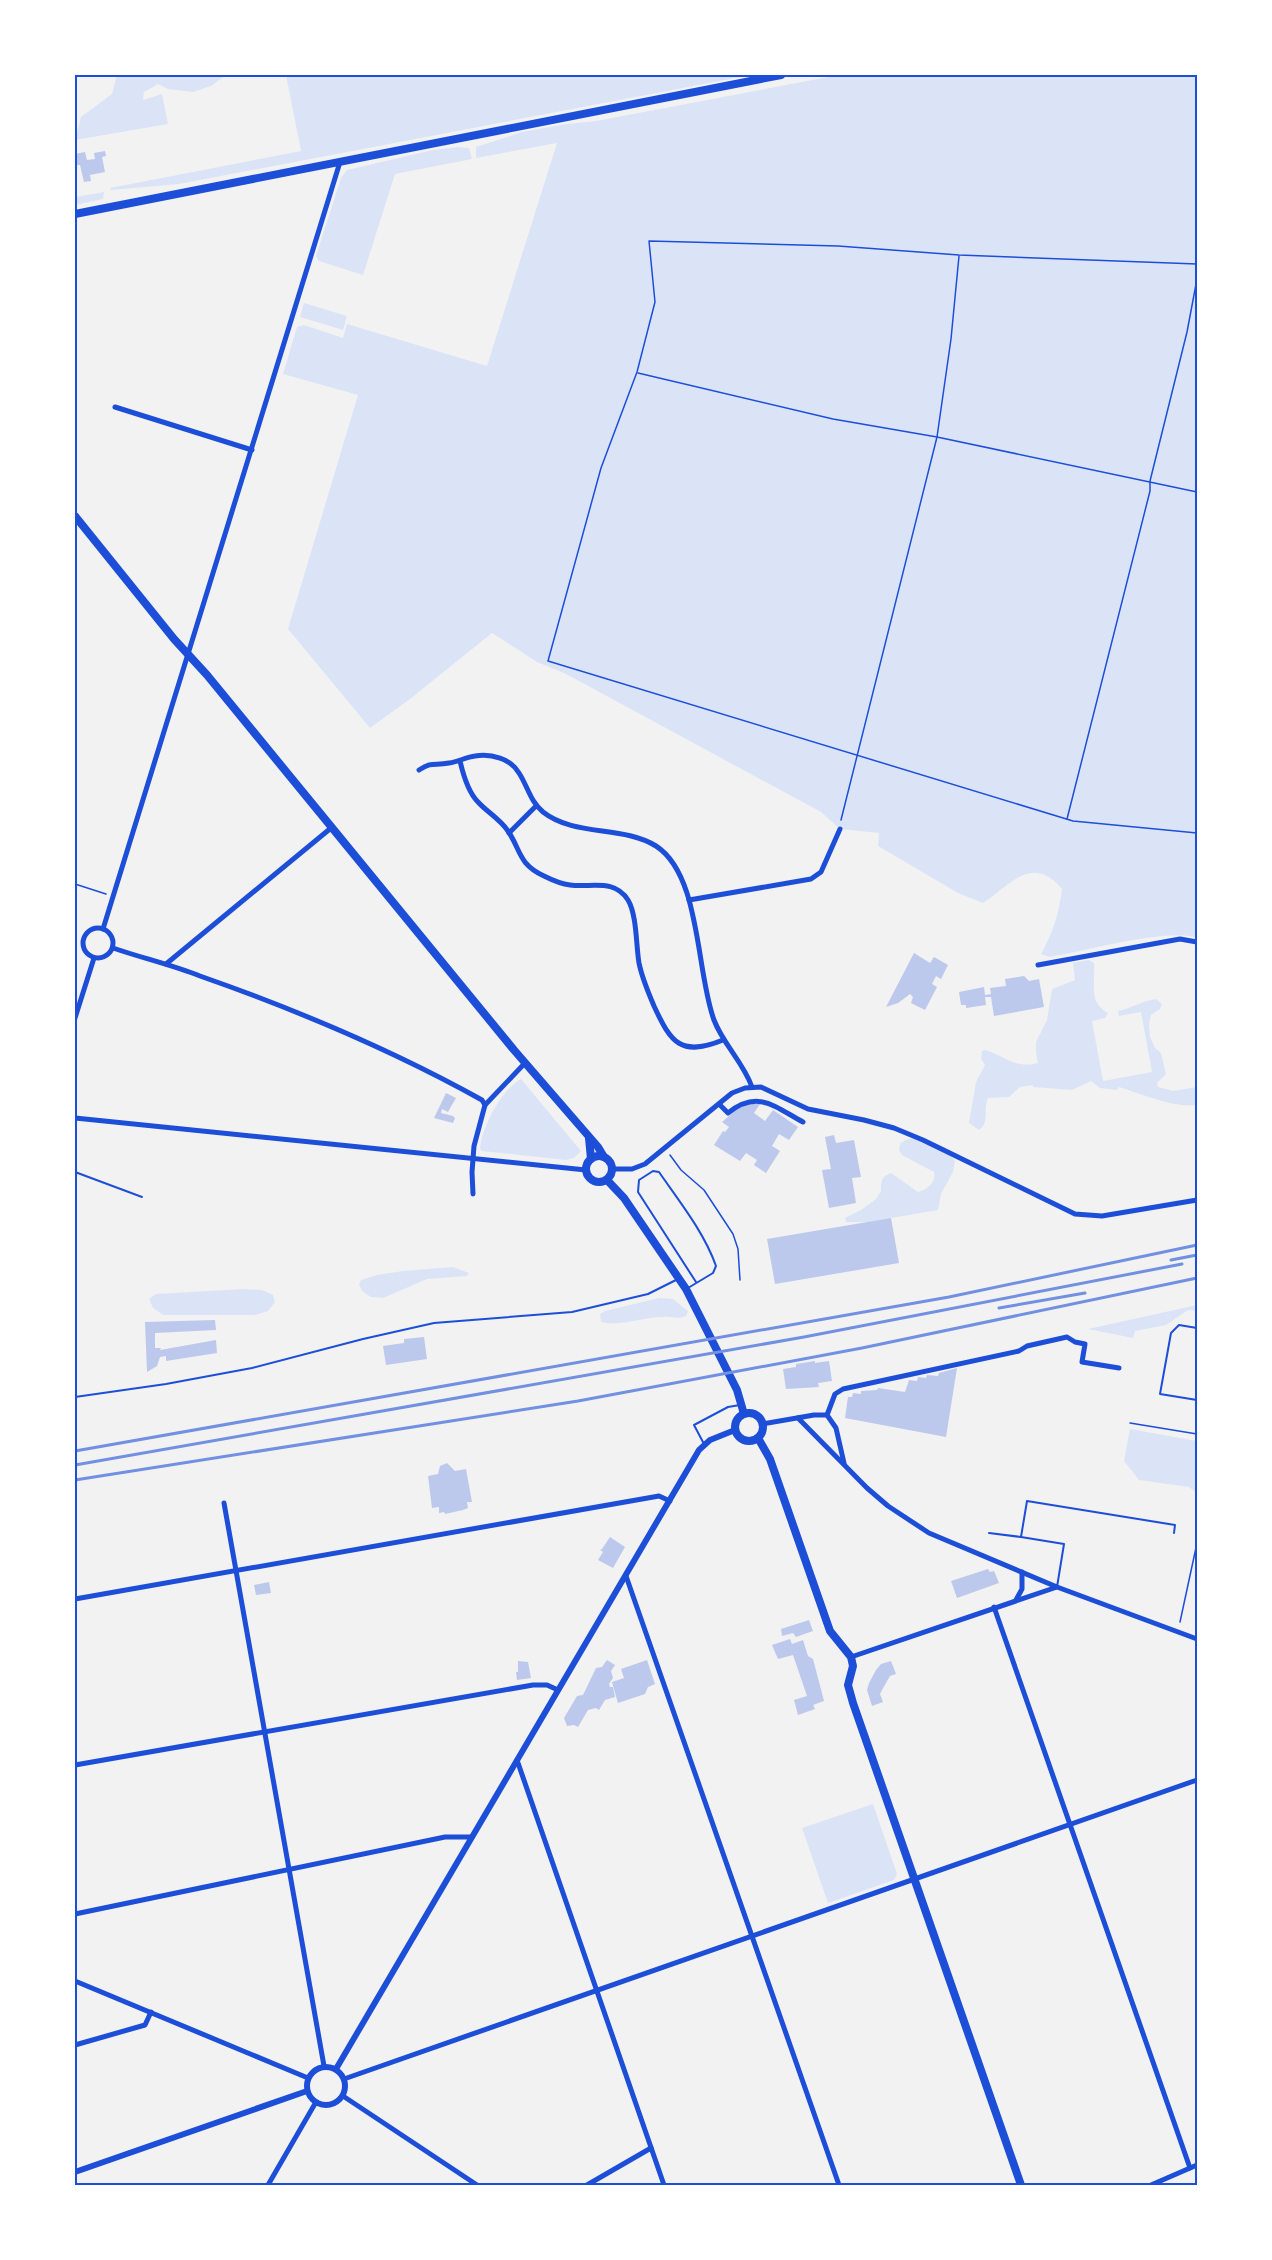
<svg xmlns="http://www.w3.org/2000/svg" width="1272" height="2260" viewBox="0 0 1272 2260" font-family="'Exo 2',sans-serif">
	<rect width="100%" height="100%" fill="#f2f2f2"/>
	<g fill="#dbe4f7">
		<polygon points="117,75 242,75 223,77 211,86 193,92 168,89 158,84 144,92 143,100 162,94 168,124 75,140 81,117 112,94"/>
		<polygon points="286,75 751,75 179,184 111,190 110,188 301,151"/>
		<path d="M839,75H1197V938C1170,927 1082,952 1049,957L1041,954C1053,932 1059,914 1062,889C1032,853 1009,886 983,903L958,893L878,846L879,833L840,829L821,812L566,674L537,662L492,633L410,699L370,728L288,629L358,395L283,374L297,327L304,325L343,338L347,324L487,366L557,143L476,158V147L522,132L567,124L596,121Z"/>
		<polygon points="458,147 469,148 472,159 395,174 363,275 319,261 316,256 341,178 347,170 433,150"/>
		<polygon points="104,192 103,199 75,205 75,197"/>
		<polygon points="304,303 347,316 343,330 300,317"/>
		<path d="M1089,960L1094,963C1096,983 1087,1001 1108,1013L1105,1018L1092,1021L1103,1081L1152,1072L1141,1012L1119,1016L1118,1011C1132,1008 1141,1001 1156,999L1162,1004L1160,1009L1151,1015L1149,1024L1150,1037L1155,1048L1161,1053L1166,1074L1157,1083L1158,1087L1173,1091L1197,1087V1105C1174,1108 1141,1094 1119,1087L1117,1090L1100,1088L1091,1081L1072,1090L1033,1087V1085L1020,1087L1009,1097L988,1098C983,1109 990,1123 979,1130L969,1123L976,1082L985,1065L981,1059L982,1051L985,1050C1006,1056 1014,1069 1038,1063L1036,1053V1042L1047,1020L1052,989L1075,980L1073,963Z"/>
		<path d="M521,1079L581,1151L574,1158L566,1160L482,1151L480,1149C481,1128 502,1089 521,1079Z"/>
		<path d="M917,1137L948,1153L955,1161L953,1172L941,1194L938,1210L868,1222H846L845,1218L861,1210L876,1199L881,1191C881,1181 881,1177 891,1173L918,1192C928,1189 936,1183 934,1172L902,1155L899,1150L900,1144L905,1140Z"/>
		<polygon points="453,1267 469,1273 467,1276 427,1279 383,1298 371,1297 363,1292 359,1285 361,1280 377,1275 403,1271"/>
		<polygon points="242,1289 262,1290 273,1295 275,1302 268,1311 255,1315 163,1315 153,1308 149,1299 156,1294"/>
		<path d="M659,1298L673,1299L688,1311L686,1316C678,1320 671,1316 663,1317C643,1317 620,1327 601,1322L600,1314L605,1311Z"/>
		<polygon points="1197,1305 1197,1311 1188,1310 1166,1325 1135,1331 1133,1338 1088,1329"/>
		<polygon points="1130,1429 1197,1441 1197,1493 1189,1487 1139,1480 1124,1461"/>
		<polygon points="873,1804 897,1874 894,1880 828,1903 802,1828"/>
	</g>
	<g fill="#bdc9ec">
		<polygon points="105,151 106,156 102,157 105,172 90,175 91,181 84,182 80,165 77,165 75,161 75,154 85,152 87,160 95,159 94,153"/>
		<polygon points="914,953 930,963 934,957 948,965 941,979 936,976 932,984 937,987 925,1010 911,1003 913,997 910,994 898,1003 886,1007"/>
		<polygon points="1024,976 1029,981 1039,979 1044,1007 994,1016 991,997 985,997 986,1005 966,1008 966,1005 961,1005 959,992 984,987 985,995 991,994 990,988 1006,986 1005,979"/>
		<polygon points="446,1093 456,1098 448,1112 442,1109 441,1113 453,1116 455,1118 453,1123 434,1118"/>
		<polygon points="747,1104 760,1104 754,1113 765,1121 773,1110 798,1127 789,1140 779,1134 772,1146 780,1151 766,1173 754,1165 757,1160 746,1153 740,1161 714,1145 723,1131 725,1132 729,1127 722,1122 736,1110"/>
		<polygon points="834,1135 836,1143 854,1140 861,1177 852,1178 856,1203 829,1208 822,1170 831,1169 825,1137"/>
		<polygon points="891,1218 899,1263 775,1284 767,1239"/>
		<polygon points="215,1320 216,1330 155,1333 155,1348 161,1348 160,1350 216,1340 217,1353 166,1361 166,1356 160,1357 157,1366 147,1372 145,1322"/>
		<polygon points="424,1337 427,1359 386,1365 383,1346 404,1343 404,1339"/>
		<polygon points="815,1361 815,1363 829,1361 832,1381 818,1383 819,1387 786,1389 783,1369 796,1367 796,1364"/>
		<polygon points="957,1368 946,1437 845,1418 848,1397 852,1397 853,1393 861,1394 861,1391 877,1390 878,1388 905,1392 909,1380 917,1381 918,1377 926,1378 927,1375 938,1376 939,1373"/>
		<polygon points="447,1463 455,1471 466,1469 472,1502 467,1502 468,1508 463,1510 445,1514 444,1512 439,1513 439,1507 432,1508 428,1476 438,1474 440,1466"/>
		<polygon points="610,1537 625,1547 613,1568 598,1560 603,1552 600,1550 602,1549"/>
		<polygon points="988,1569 990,1572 994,1571 999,1583 957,1598 951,1581"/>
		<polygon points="269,1582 271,1593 256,1595 254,1585"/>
		<polygon points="809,1620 813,1631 796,1637 793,1633 782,1636 781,1629"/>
		<polygon points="790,1639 792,1644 803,1640 808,1656 813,1659 824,1701 813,1705 815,1709 798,1715 794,1700 807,1696 793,1655 778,1659 772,1645"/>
		<polygon points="607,1660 615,1665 611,1671 613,1678 609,1684 610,1687 613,1687 615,1697 605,1700 599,1710 596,1708 588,1710 578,1727 574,1725 567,1726 564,1718 577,1696 583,1695 596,1668 602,1667"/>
		<polygon points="647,1660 655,1684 648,1687 645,1694 618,1703 612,1682 624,1678 621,1669"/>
		<polygon points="518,1661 528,1662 531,1678 517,1680 516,1672 518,1672"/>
		<polygon points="891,1661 896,1674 890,1676 882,1690 880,1694 883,1702 872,1706 867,1690 869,1683 876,1670 881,1664"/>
	</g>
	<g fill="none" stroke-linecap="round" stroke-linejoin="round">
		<g stroke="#1d4ed8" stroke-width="1.5">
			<polyline points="1197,264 959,255 838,246 649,241 655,302 637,372 601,468 548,661 1073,821 1197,833"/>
			<polyline points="638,373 833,419 937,437 1197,492"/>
			<polyline points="1067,819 1150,491 1150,481 1187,332 1197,279"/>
			<polyline points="841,820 937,437 951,339 959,256"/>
			<polyline points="75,884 106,894"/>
			<polyline points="670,1155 681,1170 704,1190 733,1234 738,1249 740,1280"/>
			<polyline points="1130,1423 1197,1434"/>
			<polyline points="1180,1622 1197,1543"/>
		</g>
		<g stroke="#1d4ed8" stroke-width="2">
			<polyline points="75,1172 142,1197"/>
			<path d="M688,1288L713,1273L716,1266C704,1232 679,1201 659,1172L653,1171L639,1180L638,1192L696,1282"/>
			<polyline points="1197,1328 1179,1325 1171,1333 1160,1394 1197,1400"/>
			<polyline points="75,1397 166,1384 252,1368 363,1339 434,1323 572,1312 648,1294 676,1280"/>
			<polyline points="704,1444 694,1425 728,1407 740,1405"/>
			<polyline points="989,1533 1021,1537"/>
			<polyline points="1057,1587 1064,1544 1021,1537 1027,1501 1175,1525 1174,1533"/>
		</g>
		<g stroke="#1d4ed8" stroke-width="5">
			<polyline points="115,407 252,450"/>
			<path d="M460,761C463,774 468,792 478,802C487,812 500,819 508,831C521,850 518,864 544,876C552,880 561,884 570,885C591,888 614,878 628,900C637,915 636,946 639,963C642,978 648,992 654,1006C671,1043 681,1057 723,1040"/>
			<path d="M419,770C433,761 434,766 449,763C458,762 466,757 475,756C491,753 511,759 519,773C528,787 530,801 543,812C575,837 622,825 656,846C701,875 696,972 714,1020C723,1044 743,1062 752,1087"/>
			<polyline points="509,833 536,806"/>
			<polyline points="689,900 811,879 821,872 840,829"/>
			<circle cx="98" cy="943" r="15"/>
			<polyline points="103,929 340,162"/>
			<path d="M113,948C142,958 172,965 200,976C297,1010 392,1050 482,1100L485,1105"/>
			<polyline points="166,964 331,828"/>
			<polyline points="1038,965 1180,939 1197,942"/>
			<polyline points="75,1018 94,958"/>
			<path d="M719,1104L728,1113C758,1089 775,1107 803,1122"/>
			<polyline points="75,1118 586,1170"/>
			<polyline points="613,1169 632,1169 645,1164 732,1093 745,1088 761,1087 808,1109 864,1120 894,1128 923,1140 1075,1214 1102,1216 1197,1200"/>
			<polyline points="473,1194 472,1172 474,1146 485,1105 525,1063"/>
			<polyline points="827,1415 835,1394 843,1389 1019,1351 1027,1346 1067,1337 1075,1342 1085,1344 1082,1362 1119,1368"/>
			<polyline points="798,1418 867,1488 888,1506 929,1533 1057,1587 1197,1639"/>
			<polyline points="762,1424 814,1415 827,1415 836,1428 844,1463"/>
			<polyline points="224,1503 324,2066"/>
			<polyline points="626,1576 839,2185"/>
			<polyline points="75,1599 642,1499 659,1496 670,1501"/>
			<polyline points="1016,1600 1022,1589 1022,1572"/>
			<polyline points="994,1607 1190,2168"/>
			<polyline points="851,1657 1057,1587"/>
			<polyline points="517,1760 664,2185"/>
			<polyline points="75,1765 533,1685 547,1685 558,1690"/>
			<polyline points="75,1914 445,1837 472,1837"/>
			<polyline points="75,1981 308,2078"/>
			<polyline points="75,2045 145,2025 151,2012"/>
			<polyline points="344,2079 1197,1780"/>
			<polyline points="343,2096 477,2185"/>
			<polyline points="268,2185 316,2102"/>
			<polyline points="587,2185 651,2148"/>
			<polyline points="1151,2185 1197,2165"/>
		</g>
		<g stroke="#1d4ed8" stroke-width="6">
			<circle cx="326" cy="2086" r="19"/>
			<polyline points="336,2069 699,1450 710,1440 735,1430"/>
			<polyline points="75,2172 307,2091"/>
		</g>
		<g stroke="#1d4ed8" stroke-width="8">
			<polyline points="75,516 174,639 207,675 514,1050 598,1147 604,1157"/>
			<polyline points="589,1138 591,1159"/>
			<circle cx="599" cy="1169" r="13"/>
			<polyline points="607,1180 624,1198 686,1289 737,1390 744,1414"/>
			<circle cx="749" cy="1427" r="14"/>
			<polyline points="758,1438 770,1459 830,1631 851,1657 853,1666 848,1685 853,1703 1021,2185"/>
		</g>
		<polyline stroke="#1d4ed8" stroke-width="8" points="75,214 781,75"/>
		<g stroke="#7290e2" stroke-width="3">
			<polyline points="1171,1260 1197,1255"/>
			<polyline points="999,1308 1085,1293"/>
			<polyline points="75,1451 949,1297 1197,1245"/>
			<polyline points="75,1465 804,1337 1182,1264"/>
			<polyline points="75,1480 578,1401 862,1348 1197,1278"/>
		</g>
	</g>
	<rect width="1272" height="2260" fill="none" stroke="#ffffff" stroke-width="153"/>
	<rect x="76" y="76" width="1120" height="2108" fill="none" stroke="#1d4ed8" stroke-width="2"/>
</svg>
